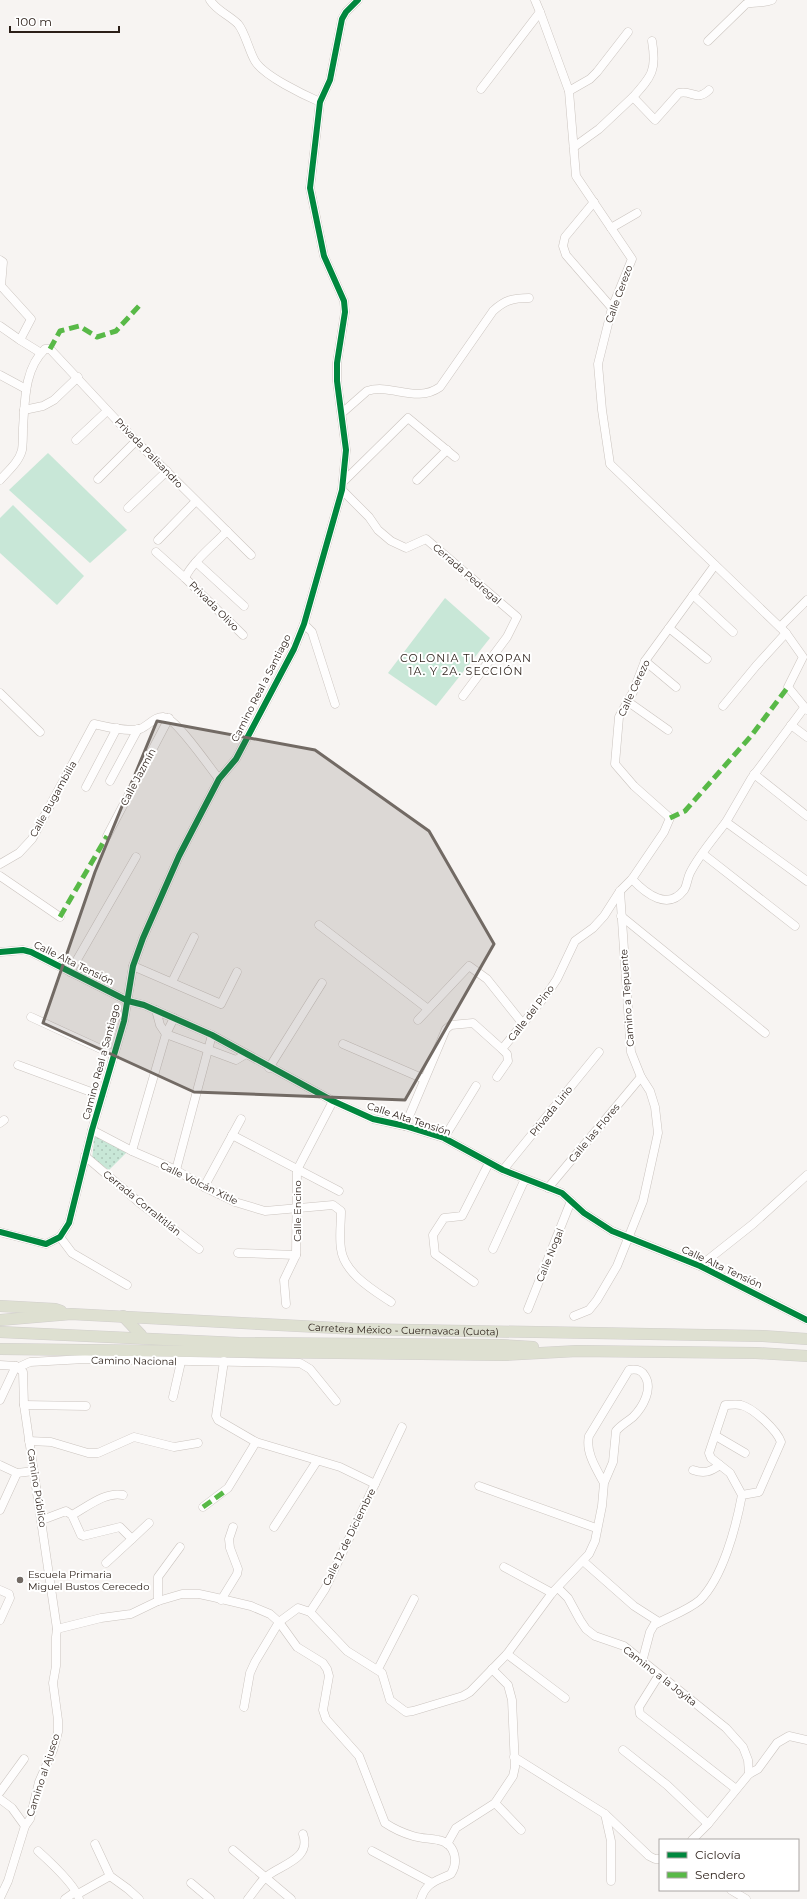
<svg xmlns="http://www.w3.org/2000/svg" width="807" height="1899" viewBox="0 0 807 1899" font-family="Montserrat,sans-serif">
	<defs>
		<pattern id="grass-dots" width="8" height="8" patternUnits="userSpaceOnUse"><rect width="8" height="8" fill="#c8e7d7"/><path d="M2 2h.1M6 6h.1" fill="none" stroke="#acc6b8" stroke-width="1.8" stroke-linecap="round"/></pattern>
	</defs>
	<rect width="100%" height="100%" fill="#f7f4f2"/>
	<polygon fill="url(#grass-dots)" points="95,1133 127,1152 109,1170 92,1159"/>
	<g fill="#c8e7d7">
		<polygon points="48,453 127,530 90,563 9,490"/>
		<polygon points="13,505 84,576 57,605 0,553 0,518"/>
		<polygon points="445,598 490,638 436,706 388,673"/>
	</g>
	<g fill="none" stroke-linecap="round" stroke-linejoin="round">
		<g stroke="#cbc4bf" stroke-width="9">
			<g id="minor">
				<path d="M210,0C217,11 229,15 238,24C245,32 249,51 255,61C264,76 304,95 320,102"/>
				<polyline points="535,0 540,12 569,91 576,176 632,259 612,308 598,364 602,410 610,464 786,633 803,657 788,687 807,710"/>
				<path d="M708,41L746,4C755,1 763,4 772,0"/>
				<polyline points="481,89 540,12"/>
				<polyline points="569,91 590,79 597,72 628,32"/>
				<path d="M633,97C652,76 657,70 652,41"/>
				<path d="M574,147L599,129L633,97L655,120L679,93C693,90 696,102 709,90"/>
				<polyline points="594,202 565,237 563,246 566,255 612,308"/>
				<polyline points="611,228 637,213"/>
				<polyline points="0,260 3,262 1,286 31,319 20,340 41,353"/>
				<polyline points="0,326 20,340"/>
				<polyline points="0,375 26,389"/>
				<polyline points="24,410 43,406 54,400 78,377"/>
				<path d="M342,413L367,391C391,383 416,404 440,387L493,311C505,300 513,298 529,298"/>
				<polyline points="76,440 107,411"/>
				<polyline points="98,479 136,441"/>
				<path d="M0,480C8,471 19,462 22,450C23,443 23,435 23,428C25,401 24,369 45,349H50L136,441L251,555"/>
				<polyline points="345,480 408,418 455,457"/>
				<polyline points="417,480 447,450"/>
				<polyline points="342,490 369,517 378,530 391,541 406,548 426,539 517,617 507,637 463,696"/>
				<polyline points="128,508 167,471"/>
				<polyline points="158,540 196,501"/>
				<polyline points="156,552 185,578 243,635"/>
				<polyline points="196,562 244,606"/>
				<path d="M185,578C192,562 215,544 227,531"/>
				<polyline points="693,595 733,632"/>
				<polyline points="304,624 312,632 335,704"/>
				<polyline points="780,627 807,600"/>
				<polyline points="669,628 707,659"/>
				<polyline points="645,661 676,687"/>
				<polyline points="0,693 40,732"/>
				<polyline points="627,701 668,730"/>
				<polyline points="723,706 756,666 786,633"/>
				<polyline points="804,708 751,779 726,822 807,881"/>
				<polyline points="791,725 807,737"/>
				<polyline points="754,774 807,816"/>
				<polyline points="110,781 138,729"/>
				<polyline points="86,787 117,728"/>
				<polyline points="107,836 169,718"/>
				<polyline points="703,854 795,926"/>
				<path d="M0,864L19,853L32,839L94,724C107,727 126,732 140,729C148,726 155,716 164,717C176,718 210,768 219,779"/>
				<polyline points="0,876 60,917"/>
				<path d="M632,879C646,894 668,911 684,890C687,886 687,879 690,873C699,855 714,838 726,822"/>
				<polyline points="621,916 765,1033"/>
				<polyline points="319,925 428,1009"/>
				<polyline points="0,952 23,950 31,952 128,1001 144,1005 212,1035 333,1101 373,1119 405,1126 444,1138 503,1170 562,1193 584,1213 612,1231 700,1266 807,1320"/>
				<polyline points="133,966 221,1004 237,972"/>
				<polyline points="70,972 136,857"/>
				<polyline points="172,982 194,937"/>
				<polyline points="156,1010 160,1025 166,1034 236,1060 246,1054"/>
				<polyline points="31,1017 114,1055"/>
				<polyline points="418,1020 469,966 487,979 523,1024"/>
				<polyline points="343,1044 424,1079"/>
				<polyline points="18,1065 102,1096"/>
				<polyline points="269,1068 322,983"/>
				<polyline points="497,1077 508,1061 507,1054 502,1049 547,994 557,979 575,941 593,928 604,916 620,891 632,879 664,832 670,818 634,786 615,764 619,717 633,692 645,661 715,565"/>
				<polyline points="0,1123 4,1120"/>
				<polyline points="405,1126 446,1029 451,1025 473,1023 502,1049"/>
				<path d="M92,1130L132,1151L176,1170L204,1187L235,1202L265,1211L333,1205L341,1211C341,1224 339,1237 341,1249C344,1273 373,1290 391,1302"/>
				<polyline points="232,1135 339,1191"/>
				<polyline points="444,1138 476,1086"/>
				<polyline points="132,1151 166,1034 174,1018"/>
				<polyline points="85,1156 141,1204 199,1249"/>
				<polyline points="176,1170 212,1035"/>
				<polyline points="503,1170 599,1052"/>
				<polyline points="204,1187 241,1119"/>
				<polyline points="548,1188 641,1077"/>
				<polyline points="0,1232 46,1244 60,1237 69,1223 92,1130 124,1021 133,966 143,938 179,856 219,779 236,759 294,649 304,624 342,490 346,450 337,381 337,363 345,312 344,301 324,256 310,188 320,102 330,80 342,19 346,12 358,0"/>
				<polyline points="60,1237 72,1253 127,1285"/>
				<polyline points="493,1249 525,1179"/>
				<polyline points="238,1253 296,1255"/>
				<polyline points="700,1266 753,1224 807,1175"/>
				<polyline points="474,1282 435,1254 433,1235 444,1218 462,1216 489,1163"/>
				<polyline points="286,1304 284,1280 296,1255 297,1170 333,1101"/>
				<polyline points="528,1309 571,1201"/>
				<polyline points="574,1316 589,1310 597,1300 617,1266 643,1201 658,1133 655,1107 650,1091 641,1077 631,1052 620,891"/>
				<polyline points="224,1361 216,1416 218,1420 256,1442 340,1467 375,1484"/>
				<polyline points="0,1365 16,1366 23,1372 24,1405 57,1629 56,1637 56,1666 53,1683 58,1720 58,1732 53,1750 39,1782 30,1819 25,1826"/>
				<polyline points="19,1367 30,1362 85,1359 300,1363 310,1369 336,1401"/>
				<polyline points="173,1397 181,1362"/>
				<polyline points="0,1400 16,1366"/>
				<polyline points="24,1405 86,1406"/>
				<polyline points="716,1436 745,1453"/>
				<polyline points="29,1441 51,1442 88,1453 98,1453 134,1437 174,1447 198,1443"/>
				<polyline points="0,1465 17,1473 34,1471"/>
				<path d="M693,1470C704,1474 710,1472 720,1465"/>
				<polyline points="479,1486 596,1528"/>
				<polyline points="203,1507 228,1488 256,1442"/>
				<polyline points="0,1510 17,1473"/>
				<path d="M72,1515C87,1507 106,1491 123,1495"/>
				<polyline points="42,1520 66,1511 72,1515 81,1535 83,1536 120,1527 132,1539 106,1563"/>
				<polyline points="274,1527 317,1461"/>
				<polyline points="132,1539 149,1523"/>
				<polyline points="583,1561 634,1606 659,1622"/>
				<polyline points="504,1567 552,1593"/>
				<polyline points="558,1588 568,1598 580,1620 586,1629 595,1636 624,1646 726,1728 743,1747 748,1760 749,1774"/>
				<polyline points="0,1590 9,1594 10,1598 0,1620"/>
				<polyline points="221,1600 237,1574 238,1569 230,1548 229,1539 233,1527"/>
				<polyline points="158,1601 158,1577 180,1547"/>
				<polyline points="310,1612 325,1589 402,1427"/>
				<path d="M57,1629L101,1618L131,1614L158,1601L182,1594H199L213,1597L251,1606L270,1614L279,1622L297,1647L323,1663L327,1669L329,1676L323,1710L326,1719L359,1756L385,1823C394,1829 403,1833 413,1836C422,1839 430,1838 438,1840C455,1843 459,1861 451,1874C437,1881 426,1882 421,1899"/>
				<polyline points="507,1654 565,1698"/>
				<path d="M642,1662L650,1632L654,1625C668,1617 687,1611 700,1600C723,1577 736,1527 742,1495L730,1473L711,1458L709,1453L725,1405C730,1405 736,1404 741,1405C753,1408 777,1430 781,1442L759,1492L742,1495"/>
				<polyline points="378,1669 414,1599"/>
				<polyline points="659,1675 639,1707 640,1714 736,1789"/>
				<path d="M244,1707L250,1673L255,1662L279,1622L298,1608L310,1612L347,1651L382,1673L390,1700L406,1712L413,1711L463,1696L470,1692L507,1654L552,1593L589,1554L595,1541L602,1506L604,1483L613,1462L616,1431C621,1425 627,1422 633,1417C643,1407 653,1389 645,1376C641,1369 635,1369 629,1370L589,1436C585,1452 597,1470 604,1483"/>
				<polyline points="623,1750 667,1785 708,1824"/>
				<polyline points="514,1757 605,1814 649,1856 655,1859 660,1859"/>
				<polyline points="0,1792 24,1759"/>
				<polyline points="0,1799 12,1808 25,1826 8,1881 0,1898"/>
				<polyline points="495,1803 521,1830"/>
				<polyline points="605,1814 611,1841 611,1881"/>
				<polyline points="692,1840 708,1824 749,1774 758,1769 777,1743 789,1736 807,1740"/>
				<polyline points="95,1844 110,1876 128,1889 139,1899"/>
				<polyline points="447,1844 456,1828 495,1803 513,1776 515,1767 512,1700 508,1685 492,1669"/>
				<polyline points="233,1850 291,1899"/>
				<path d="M38,1851C48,1860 76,1886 79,1899"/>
				<polyline points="372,1851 430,1882"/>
				<polyline points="191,1883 210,1899"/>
				<polyline points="731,1890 746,1899"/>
				<polyline points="78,1894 110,1876"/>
				<polyline points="65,1899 75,1892"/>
				<path d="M248,1899C254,1892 259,1883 266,1877C279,1865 312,1860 303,1834"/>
			</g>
		</g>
		<g stroke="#d1cecc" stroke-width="12">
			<g id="highway">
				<polyline points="0,1306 55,1309 61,1311"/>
				<polyline points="123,1316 141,1335"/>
				<path id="s1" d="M0,1320L71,1314L356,1329L763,1336L807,1339"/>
				<polyline points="0,1332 239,1343 501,1345 533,1347"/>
				<polyline points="0,1349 505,1355 577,1351 756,1353 807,1356"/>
			</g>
		</g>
		<use href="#minor" stroke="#fefdfd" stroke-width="8"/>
		<use href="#highway" stroke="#dee0d1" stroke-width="11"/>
		<g stroke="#58b947" stroke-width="5" stroke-dasharray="10 5" stroke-linecap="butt">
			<polyline points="50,349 60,331 79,326 97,337 116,331 139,306"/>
			<polyline points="670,818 685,811 751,736 788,687"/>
			<polyline points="60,917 107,836"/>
			<polyline points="203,1507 224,1492"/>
		</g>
		<g stroke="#fff" stroke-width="8">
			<g id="cycleway">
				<polyline points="0,952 23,950 31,952 128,1001 144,1005 212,1035 333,1101 373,1119 405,1126 444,1138 503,1170 562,1193 584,1213 612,1231 700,1266 807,1320"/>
				<polyline points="0,1232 46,1244 60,1237 69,1223 92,1130 124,1021 133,966 143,938 179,856 219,779 236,759 294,649 304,624 342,490 346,450 337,381 337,363 345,312 344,301 324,256 310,188 320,102 330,80 342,19 346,12 358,0"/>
			</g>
		</g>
		<use href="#cycleway" stroke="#00873e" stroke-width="6"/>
	</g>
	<path fill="#726a64" fill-opacity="0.2" stroke="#726a64" stroke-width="3" stroke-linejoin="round" d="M157,721L315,750L429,831L494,944L405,1100L194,1092L43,1023L95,872Z"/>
	<circle fill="#726a64" stroke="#fff" stroke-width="1.5" cx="20" cy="1580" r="4"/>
	<g text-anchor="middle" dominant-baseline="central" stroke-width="4" stroke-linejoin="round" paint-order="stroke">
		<g font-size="10" fill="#2b1f18" stroke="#fff">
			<text transform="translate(619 294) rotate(-70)">Calle Cerezo</text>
			<text transform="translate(149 453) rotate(46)">Privada Palisandro</text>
			<text transform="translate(467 574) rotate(41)">Cerrada Pedregal</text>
			<text transform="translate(214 606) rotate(45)">Privada Olivo</text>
			<text transform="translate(261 688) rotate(-63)">Camino Real a Santiago</text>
			<text transform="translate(634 688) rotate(-65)">Calle Cerezo</text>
			<text transform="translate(138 777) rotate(-62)">Calle Jazmín</text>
			<text transform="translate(53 799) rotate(-61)">Calle Bugambilia</text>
			<text transform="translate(74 963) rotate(26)">Calle Alta Tensión</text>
			<text transform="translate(627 998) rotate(-94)">Camino a Tepuente</text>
			<text transform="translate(531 1013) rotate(-52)">Calle del Pino</text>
			<text transform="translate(101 1062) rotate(-75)">Camino Real a Santiago</text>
			<text transform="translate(551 1111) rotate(-51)">Privada Lirio</text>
			<text transform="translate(409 1119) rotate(18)">Calle Alta Tensión</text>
			<text transform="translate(594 1133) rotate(-50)">Calle las Flores</text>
			<text transform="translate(199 1183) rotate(26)">Calle Volcán Xitle</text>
			<text transform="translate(142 1203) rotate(39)">Cerrada Corraltitlán</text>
			<text transform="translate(297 1211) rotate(-90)">Calle Encino</text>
			<text transform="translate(550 1255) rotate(-68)">Calle Nogal</text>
			<text transform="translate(722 1267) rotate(25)">Calle Alta Tensión</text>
			<text stroke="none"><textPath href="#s1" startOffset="404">Carretera México - Cuernavaca (Cuota)</textPath></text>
			<text transform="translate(134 1361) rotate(1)">Camino Nacional</text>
			<text transform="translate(37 1488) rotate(81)">Camino Público</text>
			<text transform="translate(349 1537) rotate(-64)">Calle 12 de Diciembre</text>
			<text transform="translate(660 1676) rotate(38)">Camino a la Joyita</text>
			<text transform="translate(43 1775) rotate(-72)">Camino al Ajusco</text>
		</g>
		<g font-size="10" fill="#2b1f18" stroke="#fff" text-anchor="start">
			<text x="28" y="1574">Escuela Primaria<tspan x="28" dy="12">Miguel Bustos Cerecedo</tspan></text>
		</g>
		<g font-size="11" letter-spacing="1" fill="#2b1f18" stroke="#fff">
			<text x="466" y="658">COLONIA TLAXOPAN<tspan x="466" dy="13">1A. Y 2A. SECCIÓN</tspan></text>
		</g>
	</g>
	<rect x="659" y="1839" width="140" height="52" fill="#ffffff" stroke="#aaa5a3"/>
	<rect x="667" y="1852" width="20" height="6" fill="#00873e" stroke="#aaa5a3"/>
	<text x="695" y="1859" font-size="12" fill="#2b1f18">Ciclovía</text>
	<rect x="667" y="1872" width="20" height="6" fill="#58b947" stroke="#aaa5a3"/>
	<text x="695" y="1879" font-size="12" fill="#2b1f18">Sendero</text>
	<path d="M10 26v6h109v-6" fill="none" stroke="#2b1f18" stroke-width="2"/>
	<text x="16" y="26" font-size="12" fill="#2b1f18" stroke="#ffffff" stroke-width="3" paint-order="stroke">100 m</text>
</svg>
